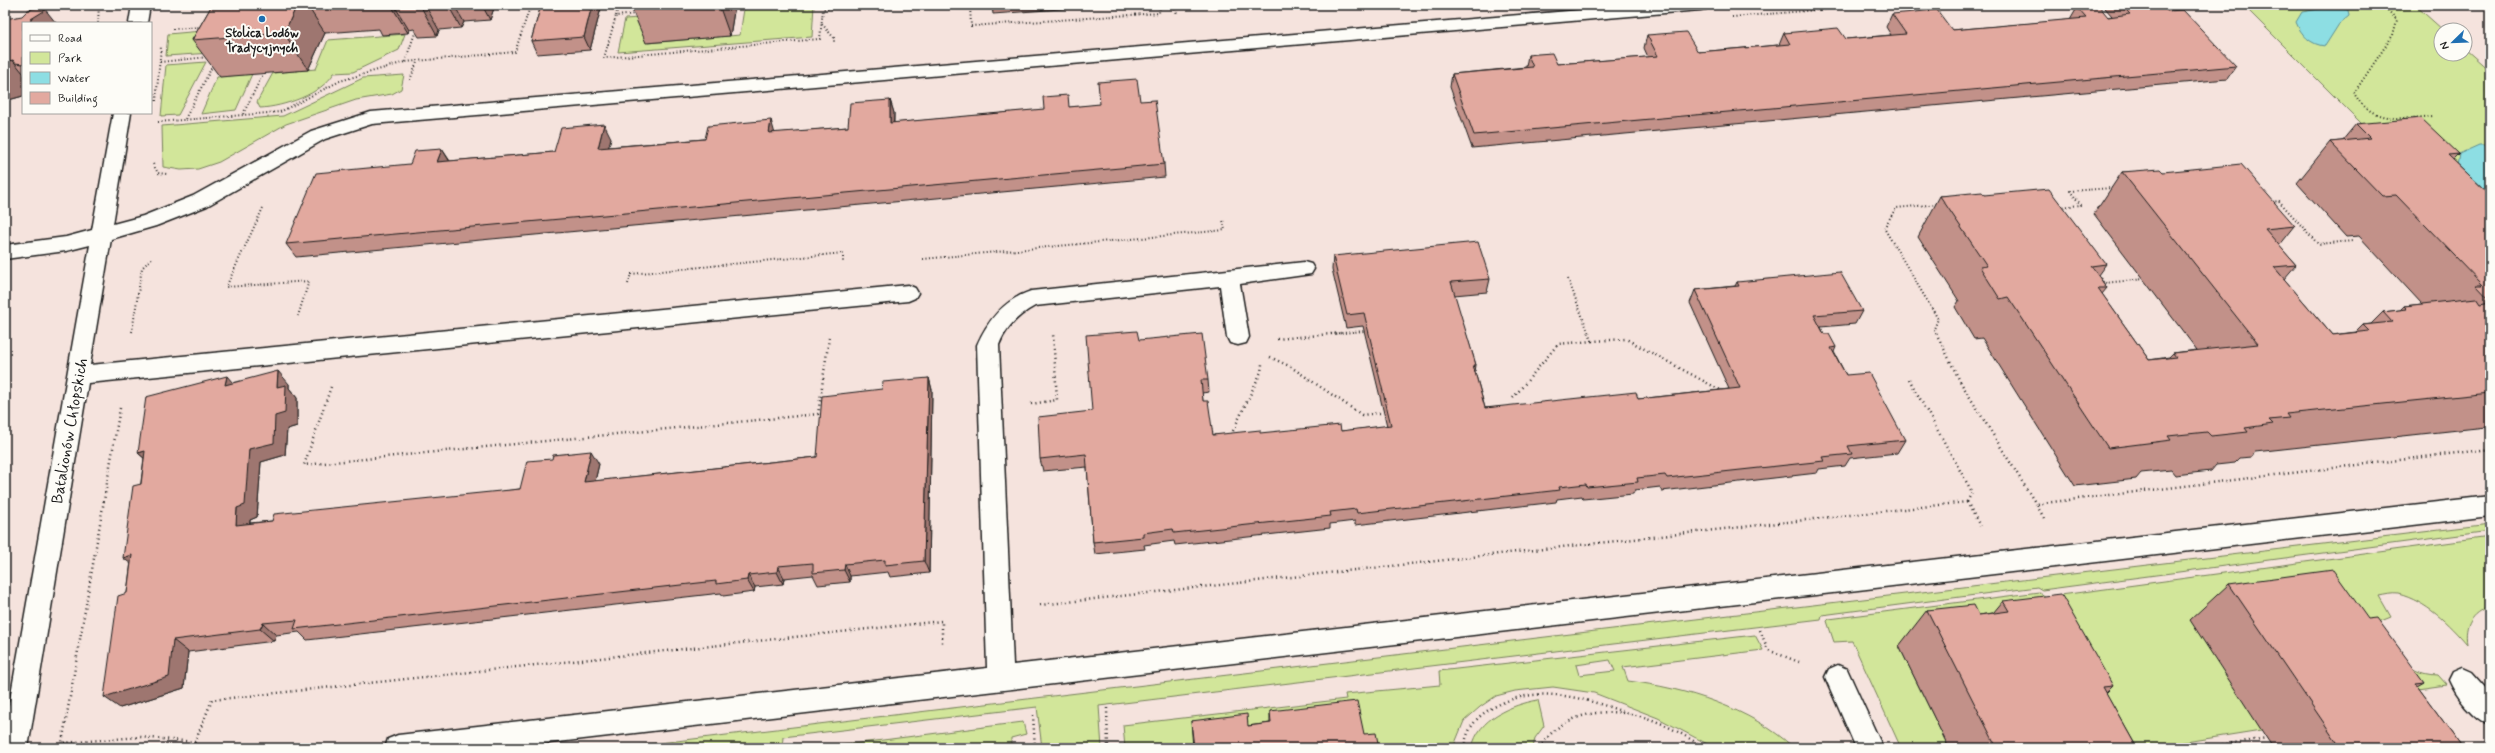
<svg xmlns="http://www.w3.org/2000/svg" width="2495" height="753" viewBox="0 0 2495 753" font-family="Mynerve,sans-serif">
	<rect width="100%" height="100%" fill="#f5e3dd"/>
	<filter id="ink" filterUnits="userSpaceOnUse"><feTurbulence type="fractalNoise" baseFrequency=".025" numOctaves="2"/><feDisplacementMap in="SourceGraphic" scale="8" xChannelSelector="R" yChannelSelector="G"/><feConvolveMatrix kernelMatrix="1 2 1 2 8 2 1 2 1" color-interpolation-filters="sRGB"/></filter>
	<g filter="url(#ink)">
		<g fill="#d2e69a" stroke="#77815b" fill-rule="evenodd">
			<polygon points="792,5 814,5 812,37 618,52 625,19 653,17 648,43 740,35 744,9"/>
			<polygon points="2243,5 2415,5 2443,30 2441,30 2441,54 2465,54 2465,49 2490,71 2490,257 2379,141"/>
			<polygon points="224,29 211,53 166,56 168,34"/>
			<path d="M405,34L399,50L353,72L334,73C322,94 283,107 260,108L257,102L273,73L316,69L328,40Z"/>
			<polygon points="206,62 178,115 161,116 166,65"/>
			<polygon points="252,74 236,110 201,114 217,77"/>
			<polygon points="404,75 401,89 392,94 356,100 286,124 219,162 198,169 181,170 163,167 162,126 283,116 363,78"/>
			<polygon points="2490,524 2490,531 2042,590 2037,587 1822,615 1821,619 1099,706 1102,748 1042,748 1037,707 783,737 782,748 618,748"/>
			<path d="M2490,537V607C2472,612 2464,627 2467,645C2449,624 2426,601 2398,594C2392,593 2385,595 2379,596L2391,617L2381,621L2379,625C2397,651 2404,674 2438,675L2447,685L2411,690L2261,730L2148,748H2081L1899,646L1949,748H1901L1852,641L1834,642L1827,621L1829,619L2039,592L2046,597Z"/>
			<path d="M1755,635L1763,650L1623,667L1628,681C1685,688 1751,708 1794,748H1715L1658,718L1594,693L1553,687L1515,691L1496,696L1480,707L1464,721L1453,748H1125L1123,725L1346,699L1345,694L1440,685L1439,671ZM1610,660L1615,671L1579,675L1576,665Z"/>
			<path d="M1538,700L1544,726L1535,738L1533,748H1472C1478,718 1511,705 1538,700Z"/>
			<polygon points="1023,722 1026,734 1011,738 1011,748 821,748"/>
		</g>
		<g fill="#8ddee3" stroke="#609093">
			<path d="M2335,6L2348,10L2349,16L2339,24L2325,46C2311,45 2301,35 2296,22L2302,12Z"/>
			<polygon points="2479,145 2490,145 2490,209 2456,172 2459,154"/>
		</g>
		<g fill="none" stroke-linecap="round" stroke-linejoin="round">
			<g stroke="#1c1c1c" stroke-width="3">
				<g id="minor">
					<polygon points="132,5 150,5 147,23 129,23"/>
					<polygon points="1639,5 1709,5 1706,9 1700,10 372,124 325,139 207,206 156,226 111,239 90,365 908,285 915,288 918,293 915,298 908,301 88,383 28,748 5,748 5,728 90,245 66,251 5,259 5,245 66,237 92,230 113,113 131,113 113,224 143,216 193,196 311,131 371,112"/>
					<path d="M1304,262L1311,264L1314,269L1311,274L1240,284L1249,337L1246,343L1238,345L1230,343L1227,337L1220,286L1035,306C1018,315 1006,327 999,345L1013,665L2490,496V516L507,748H385L388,739L398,735L987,668L977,345C988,320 1004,300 1031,291Z"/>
					<polygon points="1838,665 1847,669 1883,748 1856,748 1825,677 1829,669"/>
					<path d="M2462,668L2471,672L2490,693V725C2473,719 2456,696 2449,680L2453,672Z"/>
				</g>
			</g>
			<g stroke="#1c1c1c" stroke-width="2" stroke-dasharray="1 2.5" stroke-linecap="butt">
				<polyline points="970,5 971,26 1159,13 1160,5"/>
				<polyline points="1169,5 1176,10 1177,15"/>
				<path d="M2383,5L2397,20L2393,35L2354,93C2371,124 2402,119 2433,116"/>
				<polyline points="636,14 616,16 604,58 820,39 823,9 869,5"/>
				<polyline points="616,16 618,5"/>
				<polyline points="1732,17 1877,5"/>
				<polyline points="98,23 99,5"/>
				<polyline points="822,24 834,38 834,44"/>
				<polyline points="173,29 202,27"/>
				<polyline points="160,62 208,57"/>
				<polyline points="405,62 416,30"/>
				<polyline points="410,80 418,60"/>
				<polyline points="156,101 161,47"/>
				<polyline points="243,114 263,74"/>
				<polyline points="185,119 213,65"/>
				<polyline points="158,122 280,112 340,81 405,62 515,52 529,10 543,8"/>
				<polyline points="153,164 158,173 167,174"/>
				<polyline points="2272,202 2279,201 2318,244 2353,241"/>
				<polyline points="2060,207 2081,205 2070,191 2113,188"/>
				<polyline points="263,208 226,287 309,281 298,316"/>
				<polyline points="923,259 1225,230 1223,220"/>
				<polyline points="2098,276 2104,283 2144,279"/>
				<polyline points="1568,279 1589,334"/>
				<polyline points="628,284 631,274 843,253 843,263"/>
				<polyline points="132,332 142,268 152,258"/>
				<polyline points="1331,334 1364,331"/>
				<polyline points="1937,334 1934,329 1938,319 1884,228 1896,208 1938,204"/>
			</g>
			<g stroke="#1c1c1c" stroke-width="2.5" stroke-dasharray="1 3.5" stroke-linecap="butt">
				<polyline points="1936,333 1961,383 2036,504"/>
				<polyline points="1277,339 1342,333"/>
				<polyline points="1592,341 1626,339 1722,391"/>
				<polyline points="1270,357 1291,367 1362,415 1380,413"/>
				<polyline points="1909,379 1972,492 1967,502"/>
				<polyline points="331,387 304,465 818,414 829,338"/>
				<polyline points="1513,398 1558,344 1592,341 1589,333"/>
				<polyline points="1031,404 1057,400 1053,333"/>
				<polyline points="120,408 62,743 140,737 195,742 212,700 942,621 942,645"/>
				<polyline points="1231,435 1261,372 1262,364"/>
				<polyline points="1967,502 1980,526"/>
				<polyline points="2044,518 2036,504 2490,449"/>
				<polyline points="1040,605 1967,502"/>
				<polyline points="1760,630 1768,650 1799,662"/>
				<polyline points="1107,708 1108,748"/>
				<polyline points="1033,715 1035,748"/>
				<polyline points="62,743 62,748"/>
				<path d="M1464,748C1467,728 1477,715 1496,706C1539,683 1587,699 1630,714"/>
				<path d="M1540,748C1561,711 1610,706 1647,718C1668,725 1687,737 1705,748"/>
				<polyline points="2200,748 2267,738"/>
			</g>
			<use href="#minor" fill="#fdfcf7" fill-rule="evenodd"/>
		</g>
		<g fill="#c29189" stroke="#1c1c1c">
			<polygon points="212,5 495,5 490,20 464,22 461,28 439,30 437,36 419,37 414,29 409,30 408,33 382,35 379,29 325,33 308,70 220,77 192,40"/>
			<polygon points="541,5 600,5 601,8 590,50 537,54 531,41"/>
			<polygon points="630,5 735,5 730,36 646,43"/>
			<polygon points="992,5 1074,5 1074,8 993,14"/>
			<polygon points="2107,5 2162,5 2167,11 2236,66 2227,79 1472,148 1450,87 1452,74 1526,67 1528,55 1557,64 1648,57 1644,48 1647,35 1698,52 1779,45 1784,33 1846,39 1891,35 1886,27 1892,14 1952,30 2070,20 2077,8 2108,17 2112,16 2105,8"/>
			<polygon points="5,19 23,23 23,96 5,101"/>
			<polygon points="890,100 894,113 894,123 1140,101 1164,164 1165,177 296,257 286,244 410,164 442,149 450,161 554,152 611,138 608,147 848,127"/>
			<polygon points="2356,124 2459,154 2453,160 2490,195 2490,425 2486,427 2255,452 2251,457 2240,458 2235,463 2216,465 2211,471 2175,475 2171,470 2141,473 2136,479 2075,486 1982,338 1974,339 1955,307 1959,301 1918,237 1940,196 1984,195 2106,264 2098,275 2107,288 2102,294 2149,360 2169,357 2173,353 2197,350 2094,214 2122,172 2163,172 2295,226 2279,246 2296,265 2284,279 2332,335 2356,332 2363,325 2371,324 2383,312 2400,310 2404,306 2422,304 2359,236 2346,237 2297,183 2330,142 2342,141"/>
			<polygon points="1333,256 1490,279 1487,292 1454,295 1476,365 1475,372 1485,408 1638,399 1729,389 1690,303 1695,290 1735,286 1737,282 1862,311 1855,324 1821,327 1824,334 1836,347 1834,352 1846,375 1905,440 1897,453 1850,458 1845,466 1819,469 1817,473 1662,491 1660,487 1635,490 1633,494 1583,499 1582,496 1557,499 1556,502 1355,525 1355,521 1330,524 1330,528 1175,545 1174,541 1144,545 1145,549 1095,554 1093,542 1087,467 1043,471 1040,459 1092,411 1139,340 1208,380 1209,392 1202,393 1203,401 1213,435 1341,431 1387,426 1363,326 1346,328 1332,269"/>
			<polygon points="929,378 932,390 929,573 890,577 888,572 850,576 850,582 818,585 813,575 784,578 783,584 755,587 754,592 723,596 721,593 307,640 299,632 276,635 274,641 188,652 184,688 120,708 127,593 144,458 138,453 233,383 289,384 289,388 297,398 297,426 287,429 285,455 261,462 257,517 250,520 250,523 272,521 520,489 599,464 595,481 817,457 882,389"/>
			<polygon points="2229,584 2368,619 2424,682 2417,686 2463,748 2273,748 2190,620"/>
			<polygon points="2003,601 2113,686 2106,693 2137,748 1949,748 1899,646 1927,610 1979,615 1993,613"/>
			<polygon points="1270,711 1364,734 1379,748 1193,748 1191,721 1248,726 1270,723"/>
		</g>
		<g fill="#9e766f" stroke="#1c1c1c">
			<polygon points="297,5 307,5 325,33 308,70 284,33"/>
			<polygon points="391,5 394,5 409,30 408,33"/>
			<polygon points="420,5 425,5 439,30 437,36"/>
			<polygon points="448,5 454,5 464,22 461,28"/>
			<polygon points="482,5 495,5 490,20"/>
			<polygon points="592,5 600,5 601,8 590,50 584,37"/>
			<polygon points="719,5 735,5 730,36"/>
			<polygon points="44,8 56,23 30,23 31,19"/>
			<polygon points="13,60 15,63 23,73 23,96 5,101 5,62"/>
			<polygon points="890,100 894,113 893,136 890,123"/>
			<polygon points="771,120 775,134 769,133"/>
			<polygon points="604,124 611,138 605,161 598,148"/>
			<polygon points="442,149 450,162 437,162"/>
			<polygon points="278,371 289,384 289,388 297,398 297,426 287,429 285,455 261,462 257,517 250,520 248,536 236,525 237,508 249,449 275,416"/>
			<polygon points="227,376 238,389 225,385"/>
			<polygon points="929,378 932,390 929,573 924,561"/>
			<polygon points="145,451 152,465 138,453"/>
			<polygon points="591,451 599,464 592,494 584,482"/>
			<polygon points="132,555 138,569 123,558"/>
			<polygon points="845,564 850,576 850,582 844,570"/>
			<polygon points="778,566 784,578 783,584 777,572"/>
			<polygon points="748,575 755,587 754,592 747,580"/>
			<polygon points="263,623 276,635 274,641 260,629"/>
			<polygon points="173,640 188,652 184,688 120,708 104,697"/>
		</g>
		<g fill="#e2a99f" stroke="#1c1c1c">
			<polygon points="212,5 297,5 284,33 192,40"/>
			<polygon points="541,5 592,5 584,37 531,41"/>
			<polygon points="2121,5 2162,5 2167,11 2183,10 2236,66 1474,135 1452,74 1533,67 1528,55 1538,54 1552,53 1557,64 1658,56 1647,35 1686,32 1698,52 1790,44 1784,33 1838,28 1846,39 1906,34 1892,14 1937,10 1952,30 2086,18 2077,8 2099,6 2108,17 2130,14"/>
			<polygon points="39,7 44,8 44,11 31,19 30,23 23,23 23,64 15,63 13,60 5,62 5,19 22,16 28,10"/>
			<polygon points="1137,79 1140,101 1155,100 1164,164 286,244 316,173 410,164 415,151 442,149 437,162 554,152 561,128 604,124 598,148 705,139 708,126 771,120 769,133 848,127 850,103 890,100 890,123 1044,109 1043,97 1068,95 1069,107 1100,104 1098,82"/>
			<polygon points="2421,118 2459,154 2448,155 2490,195 2490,300 2476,285 2483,285 2396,195 2382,196 2330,142 2370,138 2356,124"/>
			<polygon points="2241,164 2295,226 2265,229 2296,265 2274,267 2332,335 2369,331 2363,325 2392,322 2383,312 2407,309 2404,306 2476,298 2480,304 2490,302 2490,393 2286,414 2289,418 2269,420 2273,424 2245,428 2248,432 2211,436 2207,432 2168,436 2171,440 2108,448 2008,297 2000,299 1980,267 1987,266 1940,196 1982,192 1984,195 2049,189 2106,264 2091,266 2107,288 2098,288 2149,360 2176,357 2173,353 2258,344 2122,172 2160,169 2163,172"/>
			<polygon points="1478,242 1490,279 1451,282 1476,365 1473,365 1485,408 1636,392 1638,399 1740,388 1695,290 1739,286 1737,282 1840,272 1862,311 1814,315 1824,334 1829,334 1836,347 1831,348 1846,375 1869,373 1905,440 1848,446 1852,454 1822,457 1824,461 1667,478 1665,475 1637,478 1638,482 1587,487 1586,484 1559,487 1560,490 1357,513 1356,509 1330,512 1331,516 1174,533 1173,529 1143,533 1143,537 1093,542 1086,454 1040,459 1038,417 1092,411 1086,335 1137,331 1139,340 1202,334 1208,380 1201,380 1203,401 1208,401 1213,435 1260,430 1260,433 1340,425 1341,431 1391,425 1364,313 1347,315 1333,256"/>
			<polygon points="278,371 277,387 286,385 285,413 275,416 274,443 249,449 245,505 237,508 236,525 272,521 274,514 520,489 527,461 552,459 553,455 591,451 584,482 817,457 822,396 882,389 883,382 929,378 924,561 885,565 885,560 845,564 844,570 813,573 813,563 778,566 777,572 748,575 747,580 716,584 716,581 294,629 297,620 263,623 260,629 173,640 169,677 104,697 118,596 127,593 132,555 123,558 133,486 141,484 145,451 138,453 146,397 227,376 225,385"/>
			<polygon points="2333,570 2368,619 2377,618 2424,682 2415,683 2463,748 2341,748 2229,584"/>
			<polygon points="2061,594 2113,686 2103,687 2137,748 2002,748 2001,746 1996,746 1927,610 1974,605 1979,615 2009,611 2003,601"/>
			<polygon points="1357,701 1364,734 1376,733 1379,748 1194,748 1191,721 1247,714 1248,726 1271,723 1270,711"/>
			<polygon points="1013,746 1013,748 993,748"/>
		</g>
	</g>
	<circle fill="#1f6fb2" stroke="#fdfcf7" stroke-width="1.5" cx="262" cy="19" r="4"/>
	<g text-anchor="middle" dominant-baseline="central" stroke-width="4" stroke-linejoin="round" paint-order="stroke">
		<g font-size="13" font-weight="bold" fill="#1c1c1c" stroke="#fdfcf7">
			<text x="262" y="33">Stolica Lodów<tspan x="262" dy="15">Tradycyjnych</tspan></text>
		</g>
		<g font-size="16" fill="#1c1c1c" stroke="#fdfcf7">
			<text transform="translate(70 431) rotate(-80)">Batalionów Chłopskich</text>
		</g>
	</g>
	<rect width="2495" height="753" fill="none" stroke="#fdfcf7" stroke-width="20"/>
	<rect x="10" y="10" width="2475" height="733" fill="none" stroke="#1c1c1c" stroke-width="1.5" filter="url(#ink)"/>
	<rect x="22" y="22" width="130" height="92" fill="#fdfcf7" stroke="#a3a29f"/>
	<rect x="30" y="35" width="20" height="6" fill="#fdfcf7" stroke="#a3a29f"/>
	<text x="58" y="42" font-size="12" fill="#1c1c1c">Road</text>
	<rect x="30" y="52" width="20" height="12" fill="#d2e69a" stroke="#a3a29f"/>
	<text x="58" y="62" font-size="12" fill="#1c1c1c">Park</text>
	<rect x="30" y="72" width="20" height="12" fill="#8ddee3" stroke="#a3a29f"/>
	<text x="58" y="82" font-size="12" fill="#1c1c1c">Water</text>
	<rect x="30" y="92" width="20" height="12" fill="#e2a99f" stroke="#a3a29f"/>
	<text x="58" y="102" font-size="12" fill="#1c1c1c">Building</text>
	<g transform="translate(2453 42) rotate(247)"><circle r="19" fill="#fdfcf7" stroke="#a3a29f"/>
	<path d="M0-3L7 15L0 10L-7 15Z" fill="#1f6fb2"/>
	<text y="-6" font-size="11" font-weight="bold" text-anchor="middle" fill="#1c1c1c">N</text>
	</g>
</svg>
